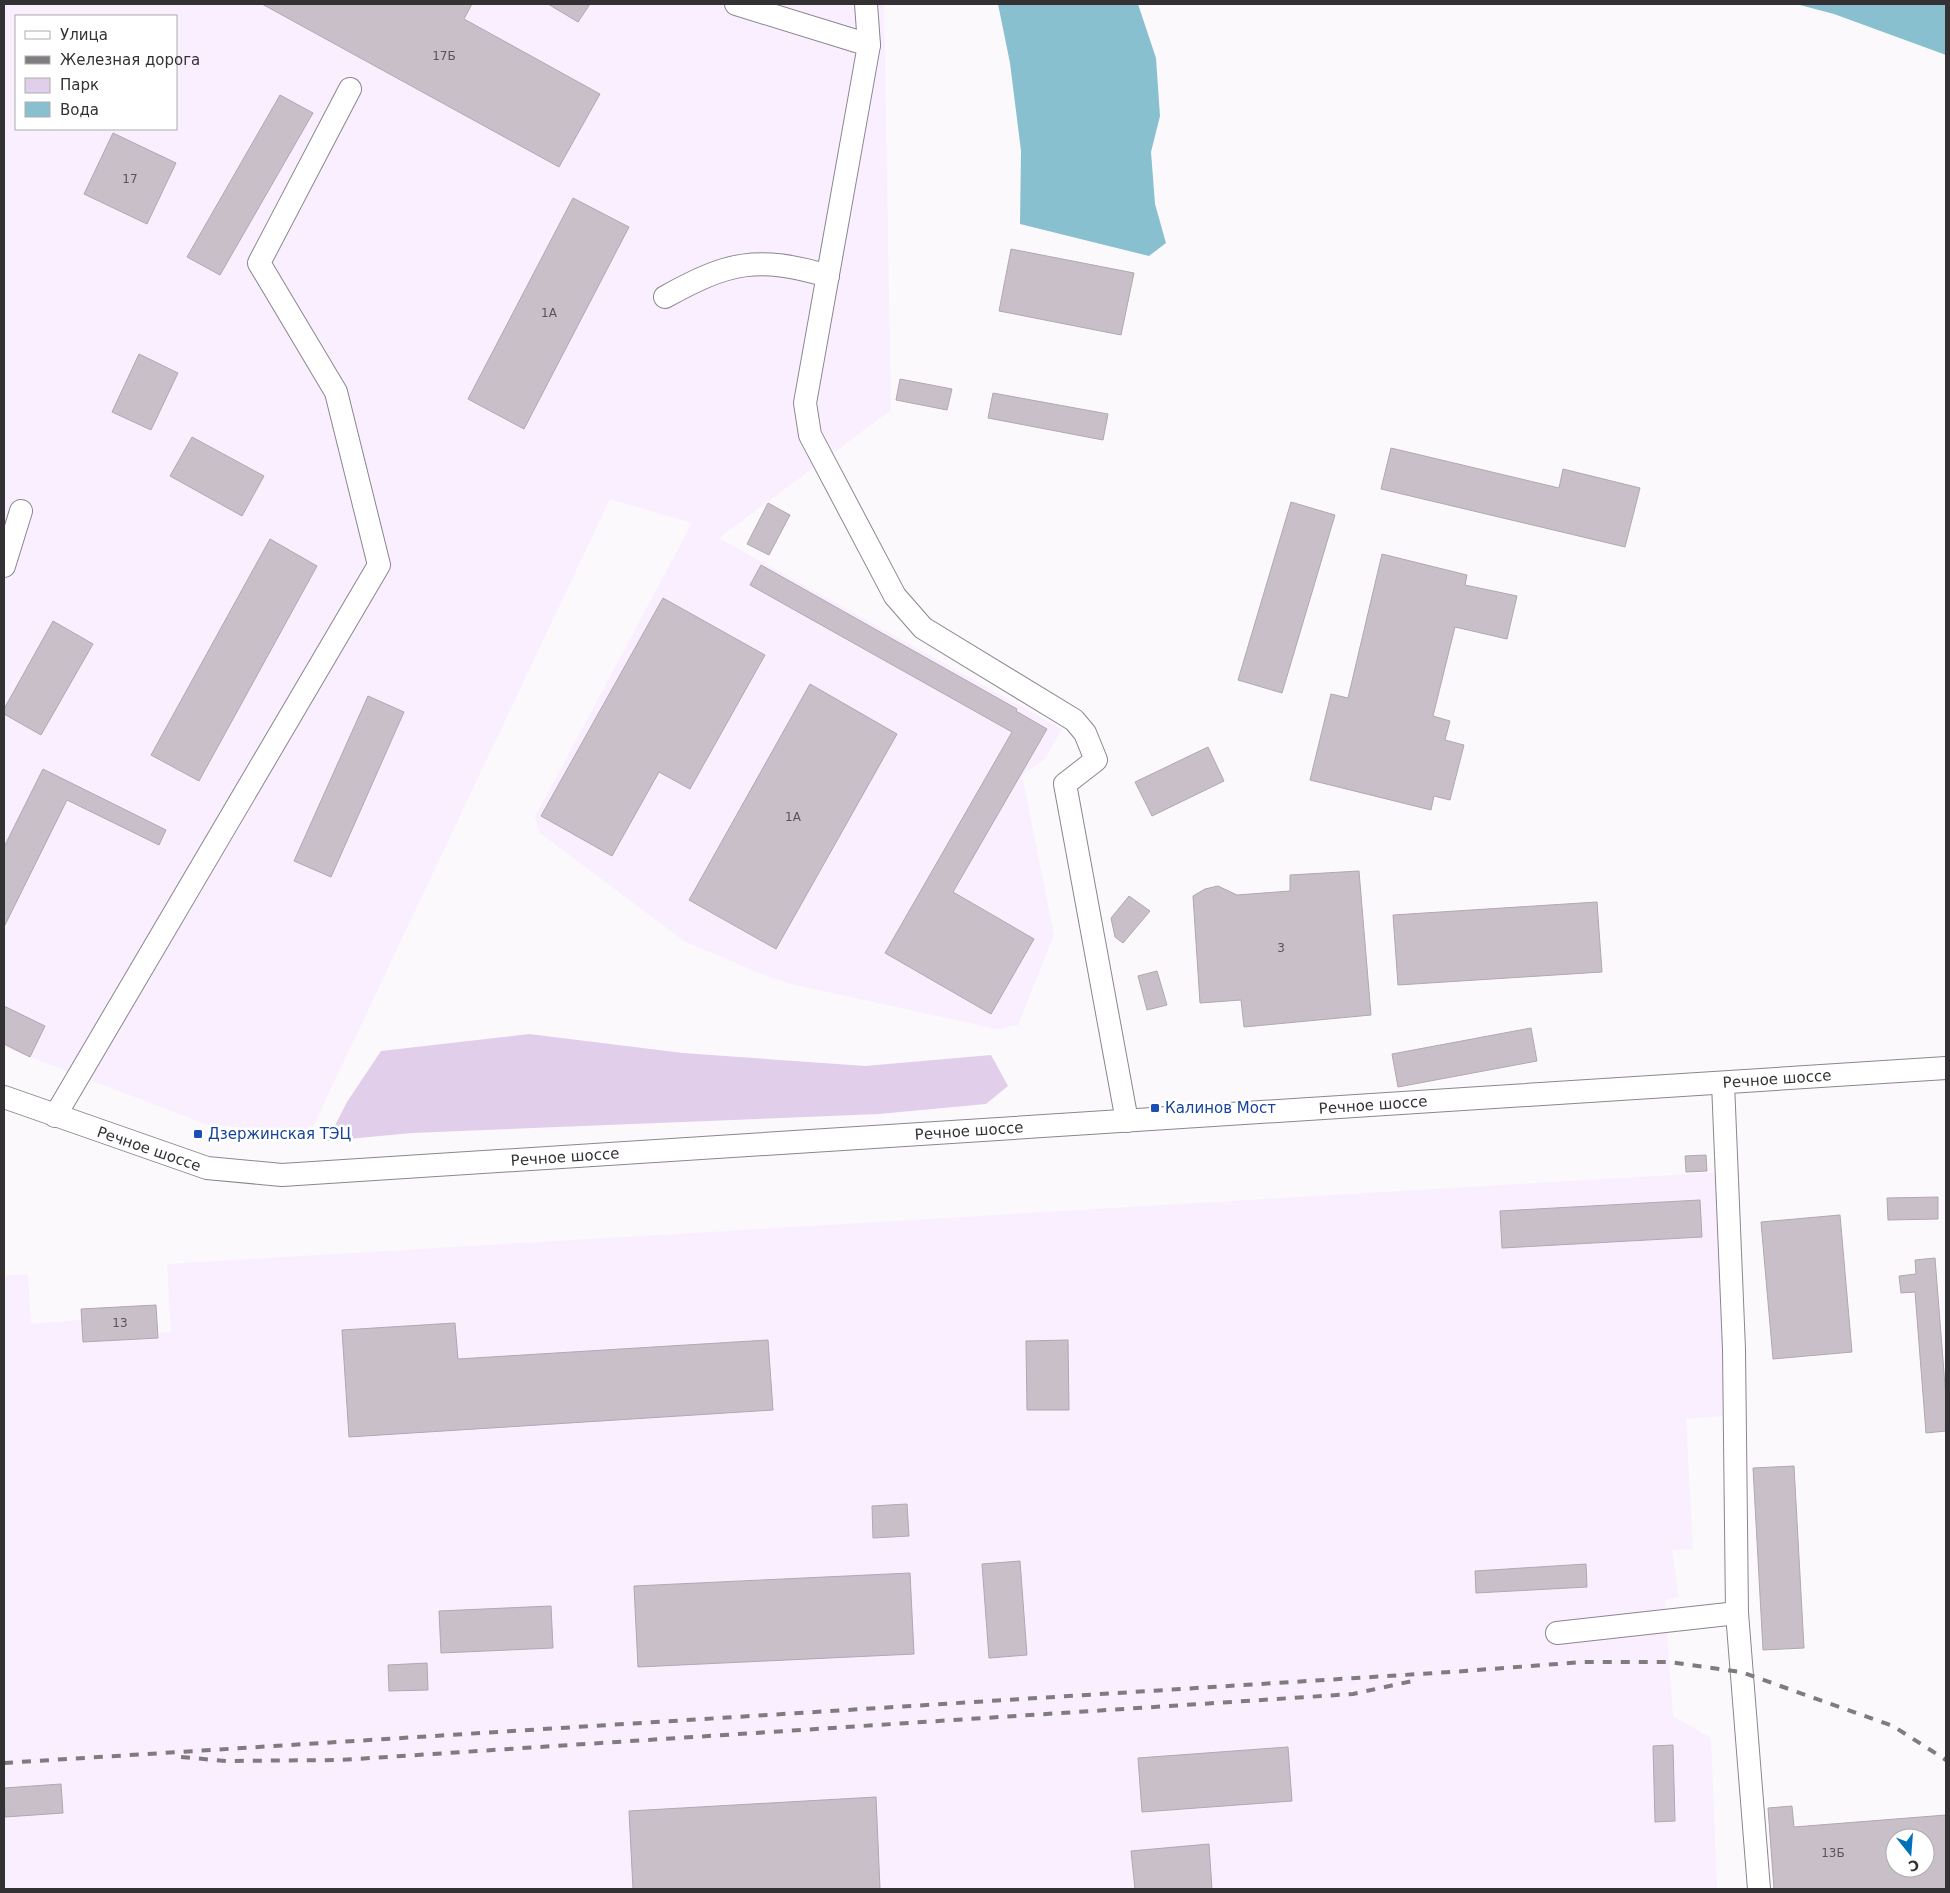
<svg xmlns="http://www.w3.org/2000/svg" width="1950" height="1893" viewBox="0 0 1950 1893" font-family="'DejaVu Sans',sans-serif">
	<rect width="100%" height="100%" fill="#fcf9fd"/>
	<g fill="#f9effe" fill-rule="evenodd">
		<path d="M4,4H884L891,410L719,538L1062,729L1045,759L1022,775L1054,935L1018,1025L997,1029L791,984L764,975L684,941L540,833L535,817L692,523L610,499L309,1135L205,1124L4,1047ZM16,16H176V129H16Z"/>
		<polygon points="1722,1172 1734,1415 1686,1419 1693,1549 1672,1550 1679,1597 1665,1600 1673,1716 1711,1738 1717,1889 4,1889 4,1276 28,1274 31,1324 143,1315 145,1334 171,1332 167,1264"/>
	</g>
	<polygon fill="#e1ceea" points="529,1034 683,1053 865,1066 991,1055 1008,1086 986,1104 879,1114 412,1133 327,1141 347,1102 381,1051"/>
	<g fill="#88c0d0">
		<polygon points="998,4 1138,4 1156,58 1160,116 1151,152 1155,204 1166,243 1149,256 1020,224 1021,151 1010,63"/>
		<polygon points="1796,4 1946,4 1946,55 1834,14"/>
	</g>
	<g fill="#c9bfc9" stroke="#b1a7b1" fill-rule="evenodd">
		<polygon points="262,4 472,4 464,19 600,94 559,167"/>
		<polygon points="548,4 590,4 578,22"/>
		<polygon points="280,95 313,113 220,275 187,257"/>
		<polygon points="113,133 176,163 147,224 84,194"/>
		<polygon points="573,198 629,227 524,429 468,399"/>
		<polygon points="1011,249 1134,273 1121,335 999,311"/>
		<polygon points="139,354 178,373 151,430 112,412"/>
		<polygon points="900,379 952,389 947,410 896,400"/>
		<polygon points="993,393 1108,414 1103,440 988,418"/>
		<polygon points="192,437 264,476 242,516 170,476"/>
		<polygon points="1391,448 1559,488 1563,469 1640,488 1625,547 1381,489"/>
		<polygon points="1291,502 1335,515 1282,693 1238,680"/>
		<polygon points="768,503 790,515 769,555 747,544"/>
		<polygon points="270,539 317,566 199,781 151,755"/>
		<polygon points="1382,554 1467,575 1465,585 1517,596 1507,639 1455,627 1433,716 1450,721 1445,740 1464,745 1450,800 1434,796 1431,810 1310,780 1331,694 1348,698"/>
		<polygon points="761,565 1017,709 1016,711 1047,729 953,892 1034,939 991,1014 885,953 1012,732 750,585"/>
		<polygon points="663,598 765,655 690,789 659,772 612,856 541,816"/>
		<polygon points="53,621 93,644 41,735 4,714 4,709"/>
		<polygon points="810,684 897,734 776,949 689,900"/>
		<polygon points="368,696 404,712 331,877 294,861"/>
		<polygon points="1208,747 1224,781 1152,816 1135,782"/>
		<polygon points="43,769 166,830 159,845 67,800 4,927 4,847"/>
		<polygon points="1359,871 1371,1015 1244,1027 1241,1000 1200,1003 1193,896 1205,889 1218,886 1237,895 1290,891 1290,875"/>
		<polygon points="1129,896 1150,911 1123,943 1115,937 1111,918"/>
		<polygon points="1597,902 1602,972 1398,985 1393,915"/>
		<polygon points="1157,971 1167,1005 1147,1010 1138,976"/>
		<polygon points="4,1006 45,1026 30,1057 4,1044"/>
		<polygon points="1531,1028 1537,1061 1398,1087 1392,1054"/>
		<polygon points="1706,1155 1707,1171 1686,1172 1685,1156"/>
		<polygon points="1938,1197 1938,1219 1888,1220 1887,1198"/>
		<polygon points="1700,1200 1702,1237 1502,1248 1500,1211"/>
		<polygon points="1840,1215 1852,1352 1773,1359 1761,1222"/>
		<polygon points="1935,1258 1946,1398 1946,1431 1926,1433 1915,1292 1901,1293 1899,1276 1916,1274 1915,1260"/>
		<polygon points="156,1305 158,1338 83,1342 81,1309"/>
		<polygon points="455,1323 458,1359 768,1340 773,1410 349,1437 342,1330"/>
		<polygon points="1068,1340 1069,1410 1027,1410 1026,1341"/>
		<polygon points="1794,1466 1804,1648 1763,1650 1753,1468"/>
		<polygon points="907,1504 909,1536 873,1538 872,1506"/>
		<polygon points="1020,1561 1027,1655 989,1658 982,1564"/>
		<polygon points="1586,1564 1587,1587 1476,1593 1475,1571"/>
		<polygon points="910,1573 914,1654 638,1667 634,1586"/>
		<polygon points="551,1606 553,1648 441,1653 439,1611"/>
		<polygon points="427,1663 428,1690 389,1691 388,1665"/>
		<polygon points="1673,1745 1675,1821 1655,1822 1653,1746"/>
		<polygon points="1288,1747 1292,1801 1142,1812 1138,1758"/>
		<polygon points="61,1784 63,1813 5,1817 4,1788"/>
		<polygon points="876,1797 880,1889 633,1889 629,1811"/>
		<path d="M1792,1806L1794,1827L1946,1815V1889H1774L1768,1808ZM1895,1838H1925V1868H1895Z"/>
		<polygon points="1209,1844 1212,1889 1135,1889 1131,1851"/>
	</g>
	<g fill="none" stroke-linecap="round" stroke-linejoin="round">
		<g stroke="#8c858f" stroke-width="24">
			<g id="minor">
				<polyline points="736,4 869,45"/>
				<polyline points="866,4 869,45 805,403 810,435 895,596 923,628 1074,720 1085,733 1096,760 1065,784 1127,1121"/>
				<path d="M665,297C728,262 757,255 828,276"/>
				<polyline points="4,566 21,511"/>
				<polyline points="1723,1083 1734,1349 1737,1613 1759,1889"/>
				<polyline points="4,1097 207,1168 282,1175 1946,1068"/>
				<polyline points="55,1116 379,565 336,392 259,263 350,89"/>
				<polyline points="1557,1633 1737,1613"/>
			</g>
		</g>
		<use href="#minor" stroke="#fff" stroke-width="22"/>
		<g stroke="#7f7c80" stroke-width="4" stroke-dasharray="9 9" stroke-linecap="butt">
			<polyline points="181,1757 226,1761 340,1760 1353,1694 1417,1680"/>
			<polyline points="4,1763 1451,1672 1583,1662 1670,1662 1741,1672 1893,1726 1946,1760"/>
		</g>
	</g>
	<g fill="#1a4fb4" stroke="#fff" stroke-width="2">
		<rect x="1150" y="1103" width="10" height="10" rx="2.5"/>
		<rect x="193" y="1129" width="10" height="10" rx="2.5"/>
	</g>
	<g text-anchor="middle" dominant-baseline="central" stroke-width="5" stroke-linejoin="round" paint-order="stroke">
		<g font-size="12" fill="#59545a">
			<text x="444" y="56">17Б</text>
			<text x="130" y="179">17</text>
			<text x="549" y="313">1А</text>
			<text x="793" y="817">1А</text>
			<text x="1281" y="948">3</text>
			<text x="120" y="1323">13</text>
			<text x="1833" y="1853">13Б</text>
		</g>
		<g font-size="15" fill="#343135" stroke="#fff">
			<text transform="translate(1777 1079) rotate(-4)">Речное шоссе</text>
			<text transform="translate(1373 1105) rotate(-4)">Речное шоссе</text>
			<text transform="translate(969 1131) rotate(-4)">Речное шоссе</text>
			<text transform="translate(149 1149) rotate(19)">Речное шоссе</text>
			<text transform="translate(565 1157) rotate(-4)">Речное шоссе</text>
		</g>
		<g font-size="15" fill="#164399" stroke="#fff" text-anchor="start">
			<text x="1165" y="1108">Калинов Мост</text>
			<text x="208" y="1134">Дзержинская ТЭЦ</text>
		</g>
	</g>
	<rect width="1950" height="1893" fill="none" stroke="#343135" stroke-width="10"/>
	<rect x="15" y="15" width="162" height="115" fill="#ffffff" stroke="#aeadae"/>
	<rect x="25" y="31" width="25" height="8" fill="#ffffff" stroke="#aeadae"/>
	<text x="60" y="40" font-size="15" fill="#343135">Улица</text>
	<rect x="25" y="56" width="25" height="8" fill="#7f7c80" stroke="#aeadae"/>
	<text x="60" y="65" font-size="15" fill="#343135">Железная дорога</text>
	<rect x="25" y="78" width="25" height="15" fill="#e1ceea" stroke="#aeadae"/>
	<text x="60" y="90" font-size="15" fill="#343135">Парк</text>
	<rect x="25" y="102" width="25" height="15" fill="#88c0d0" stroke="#aeadae"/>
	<text x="60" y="115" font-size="15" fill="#343135">Вода</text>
	<g transform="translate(1910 1853) rotate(163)"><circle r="24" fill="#ffffff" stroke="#aeadae"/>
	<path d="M0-4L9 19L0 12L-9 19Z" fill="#0170bb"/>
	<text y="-8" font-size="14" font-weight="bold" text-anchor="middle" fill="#343135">С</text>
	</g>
</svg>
